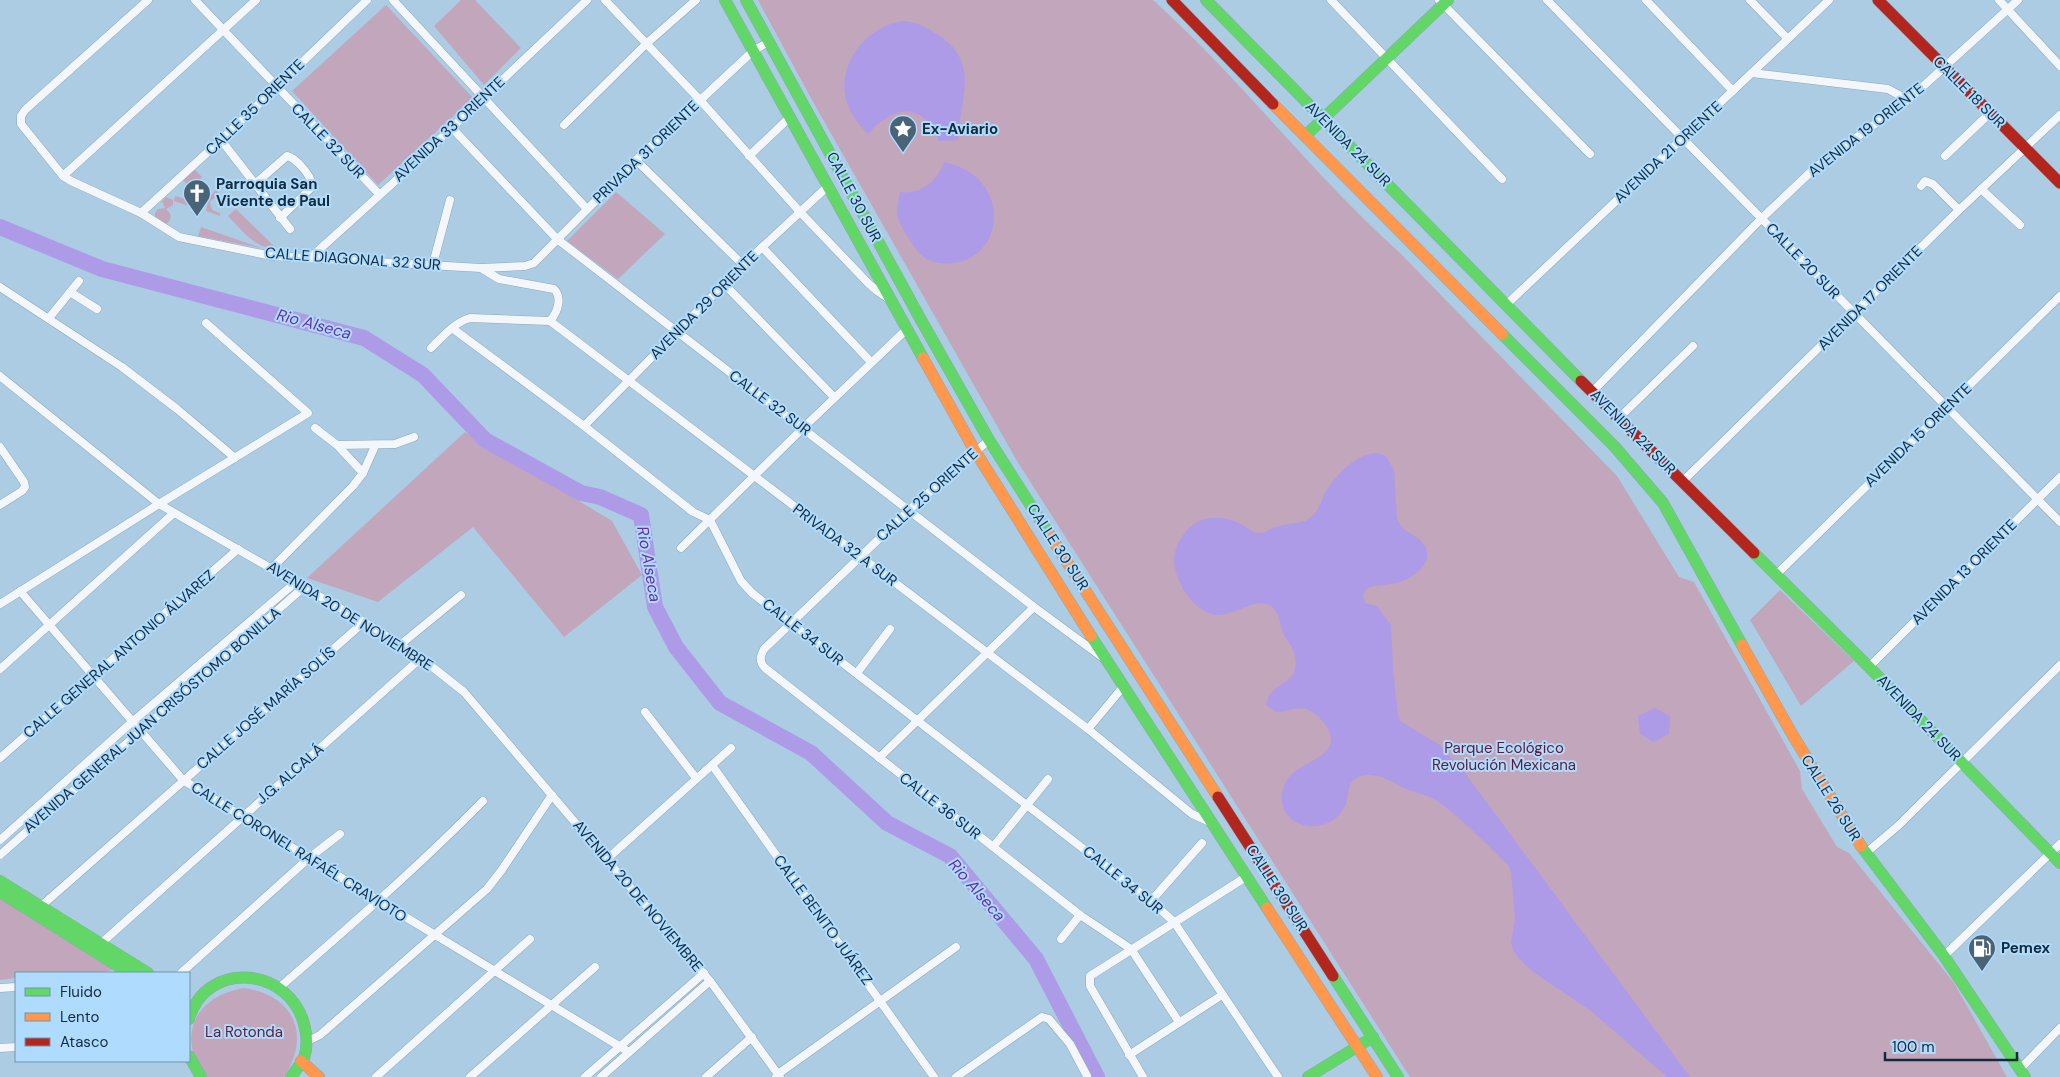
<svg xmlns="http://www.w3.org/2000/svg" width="2060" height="1077" viewBox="0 0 2060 1077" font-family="'DM Sans',sans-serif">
	<rect width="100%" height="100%" fill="#accce4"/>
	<g fill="#c1a6bc">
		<polygon points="461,0 475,0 521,48 484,85 434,26"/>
		<path d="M758,0H1153C1241,79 1312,174 1400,253L1617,476L1679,577L1694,582L1800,771L1802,789L1837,847L1849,853L1954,983L2007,1077H1410L1017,461L812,100Z"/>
		<polygon points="386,5 473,98 378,185 292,91"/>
		<polygon points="194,169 202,177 194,185 198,193 209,197 216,190 219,193 210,202 212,210 220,213 220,216 206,211 208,202 192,197 189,206 174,201 175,196 189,200 191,193 184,190 186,183 183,180"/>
		<polygon points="616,192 665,234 618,279 567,241"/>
		<path d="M166,197L173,200V205L166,209C173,215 172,222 163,225L155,219V213L158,209L165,208L162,201Z"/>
		<path d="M236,209L276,248C256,250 242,230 228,216Z"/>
		<polygon points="201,227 261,248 198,236"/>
		<polygon points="465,432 612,521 642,575 564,637 473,527 378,602 307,578"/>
		<polygon points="1780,590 1854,661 1801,706 1750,620"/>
		<polygon points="0,897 116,969 100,973 16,973 16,978 0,980"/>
		<path d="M243,988C293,994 312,1034 284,1077H205C176,1035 195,997 243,988Z"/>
	</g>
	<g fill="#ae9be8">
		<path d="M903,21C917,22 927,27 938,35C981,62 960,99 958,140L939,141C922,100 893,106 868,134C860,126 853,118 849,108C833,69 863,27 903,21Z"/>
		<path d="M944,162C957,165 972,171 981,182C1010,216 988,269 940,263C927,261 920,256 913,245C908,237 899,225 897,215C896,208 899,199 900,192C921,195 938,180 944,162Z"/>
		<path d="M1377,453L1386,456L1394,470L1397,518C1402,533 1413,532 1422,542C1437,559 1417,576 1400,582C1390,585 1379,585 1369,587L1363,594L1365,603L1377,606L1391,625L1393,669L1398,715L1400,721L1440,745L1465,773L1690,1077H1667L1591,1011L1533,972L1518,958L1513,950L1511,942L1515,920L1511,872L1508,865C1487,845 1461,817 1437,801C1427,794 1414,793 1402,787C1389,780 1374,771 1359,777C1344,783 1351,795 1345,806C1336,825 1312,832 1294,821C1287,817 1283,809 1282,802C1281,792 1284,781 1292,774C1307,760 1347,753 1324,723C1319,717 1311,709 1303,708C1294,708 1285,712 1276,712L1266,705C1269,681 1300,687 1295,657C1294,649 1289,643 1285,637C1280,628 1280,612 1271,606C1256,596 1235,616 1217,615C1193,614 1169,574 1175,552C1179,540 1186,528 1197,522C1209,515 1229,517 1241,524C1246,527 1251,532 1258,533C1265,533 1272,528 1279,526C1288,524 1297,523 1305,521C1319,513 1319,505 1325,493C1336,475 1355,454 1377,453Z"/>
		<polygon points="1655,708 1670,716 1669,734 1654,742 1640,734 1638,716"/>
	</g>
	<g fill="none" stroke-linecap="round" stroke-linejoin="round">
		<polyline stroke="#ae9be8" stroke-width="16" points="0,227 102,269 364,338 423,375 485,440 581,493 600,497 641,515 655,607 676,647 720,703 811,753 887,823 950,856 1036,959 1097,1077"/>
		<g stroke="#8da6b8" stroke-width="9">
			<g id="street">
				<polyline points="148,0 25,110 21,116 21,124 63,176 71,181 141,213 179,237 272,256 481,268 525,266 534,263 636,160 753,51 770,41"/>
				<polyline points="195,0 379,194"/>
				<polyline points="393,0 587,209"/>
				<polyline points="605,0 700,100 800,212 868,283 877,291 889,299"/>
				<polyline points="1331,0 1502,179"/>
				<polyline points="1439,0 1590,154"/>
				<path d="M1547,0C1717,175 1889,348 2060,522"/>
				<polyline points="1646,0 1733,91"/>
				<polyline points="1750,0 1788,39"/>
				<polyline points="1999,0 2060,66"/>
				<polyline points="1752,73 1888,89 1908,100"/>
				<polyline points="564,125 646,44 696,0"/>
				<polyline points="451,127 557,239 1034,607 1102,657"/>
				<polyline points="221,140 290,229"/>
				<polyline points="749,156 789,118"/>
				<polyline points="1945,156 1990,113"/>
				<polyline points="636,160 743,265"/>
				<polyline points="63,176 256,0"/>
				<path d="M255,184L287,156C296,158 311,175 312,185L311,188L280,218"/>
				<polyline points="1921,186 1925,181 1933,184 1959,210"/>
				<polyline points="1981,189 2020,225"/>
				<polyline points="141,213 221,140 367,0"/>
				<polyline points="762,247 871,362"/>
				<polyline points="310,258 393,183 587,0"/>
				<polyline points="433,264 450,200"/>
				<path d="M481,268L499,279L554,289C563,298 557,313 550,321"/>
				<polyline points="724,284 834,397"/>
				<polyline points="0,287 122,367 177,409 235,458"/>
				<polyline points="70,292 97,309"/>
				<polyline points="1507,304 1829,0"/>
				<polyline points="49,318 79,281"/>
				<polyline points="452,328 584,426 693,512 710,520 741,581 752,593 1151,901 1174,922 1278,1077"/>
				<path d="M431,348C443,336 454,323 470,318L550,321L1088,729L1192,814L1210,822"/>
				<polyline points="0,376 159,504 371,626 421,658 464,692 710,981 780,1077"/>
				<polyline points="1592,392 1762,218 1817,166 1908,100 2018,0"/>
				<polyline points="1619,418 1693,346"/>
				<polyline points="584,426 743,265 827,187"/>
				<polyline points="315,428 337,445 395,444 414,437"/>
				<path d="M989,440L909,510L764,649C760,657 759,661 765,668L1080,915L1131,949L1179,1022"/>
				<polyline points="337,445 363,473"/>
				<polyline points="0,447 24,482 25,487 22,491 0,505"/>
				<polyline points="1682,482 1959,210 2060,115"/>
				<polyline points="681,548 803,428 908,328"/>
				<polyline points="272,568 353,486 363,473 375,446"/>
				<polyline points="1776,575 2060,296"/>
				<polyline points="20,591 183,780 379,901 629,1052"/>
				<polyline points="0,604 159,504 308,413 206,323"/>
				<polyline points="400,645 461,595"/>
				<polyline points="1869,667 2060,477"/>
				<polyline points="0,669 174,513"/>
				<polyline points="857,673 890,629"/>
				<polyline points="645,712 696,778"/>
				<polyline points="1088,729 1123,687"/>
				<polyline points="0,758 238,549"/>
				<polyline points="879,758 1034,607"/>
				<polyline points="712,765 934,1077"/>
				<polyline points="0,840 132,722 296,582"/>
				<polyline points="993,847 1048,779"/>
				<polyline points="1866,853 1899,825 2060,665"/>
				<polyline points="0,855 305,586"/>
				<polyline points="607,859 731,748"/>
				<polyline points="1151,901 1202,843"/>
				<polyline points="39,908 364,622"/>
				<polyline points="1061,939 1080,915"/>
				<polyline points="98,946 421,658"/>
				<polyline points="1944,956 2060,844"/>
				<polyline points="181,973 309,858 340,834"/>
				<path d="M280,987C349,927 418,867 483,801"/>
				<polyline points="0,988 16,987"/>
				<polyline points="306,1042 320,1035 487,889 501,871 552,795"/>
				<polyline points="0,1048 16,1047"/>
				<polyline points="1129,1055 1222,995"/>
				<polyline points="2020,1069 2060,1028"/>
				<polyline points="376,1077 530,939"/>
				<polyline points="470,1077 595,967"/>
				<polyline points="585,1077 704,973"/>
				<polyline points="601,1077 710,981"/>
				<polyline points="706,1077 752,1037"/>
				<polyline points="776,1077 778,1074 956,947"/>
				<polyline points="956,1077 1042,1017 1049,1019 1070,1044 1087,1076"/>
				<polyline points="1143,1077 1090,986 1090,976 1246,877"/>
			</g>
		</g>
		<g stroke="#8da6b8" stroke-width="12">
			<g id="fast">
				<polyline points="725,0 923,358"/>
				<polyline points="746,0 921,320 989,440 1049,534"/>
				<polyline points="1206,0 1581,381"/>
				<polyline points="1305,136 1448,0"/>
				<polyline points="1502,334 1615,447 1663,503 1742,645"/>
				<polyline points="1754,553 1869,667 2060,863"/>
				<polyline points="1091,636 1267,908"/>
				<polyline points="1861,846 1944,956 2025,1077"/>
				<polyline points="0,881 148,973"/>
				<polyline points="0,892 129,973"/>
				<polyline points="1333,976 1398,1077"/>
				<path d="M189,1019C206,959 292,966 305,1028C307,1037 307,1049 304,1058C301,1064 295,1071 291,1077"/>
				<polyline points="189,1056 201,1077"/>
				<polyline points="1308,1077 1373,1037"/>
			</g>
		</g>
		<g stroke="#8da6b8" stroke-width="12">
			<g id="slow">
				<polyline points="1273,104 1502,334"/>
				<polyline points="923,358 975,451 1091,636"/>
				<polyline points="1049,534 1218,797"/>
				<polyline points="1742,645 1792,734 1861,846"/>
				<polyline points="1267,908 1377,1077"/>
				<polyline points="301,1061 319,1077"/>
			</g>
		</g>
		<g stroke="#8da6b8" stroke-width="12">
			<g id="jam">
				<polyline points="1172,0 1273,104"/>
				<polyline points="1878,0 2060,183"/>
				<polyline points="1581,381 1754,553"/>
				<polyline points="1218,797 1333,976"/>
			</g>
		</g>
		<use href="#street" stroke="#f3f7fb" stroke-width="8"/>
		<use href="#fast" stroke="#63d668" stroke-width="11"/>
		<use href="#slow" stroke="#ff974d" stroke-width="11"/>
		<use href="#jam" stroke="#b3261e" stroke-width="11"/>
	</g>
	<defs>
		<g id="sight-pin" transform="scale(1.4375)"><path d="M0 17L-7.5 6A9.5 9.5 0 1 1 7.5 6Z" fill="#496377" stroke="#aedbfe"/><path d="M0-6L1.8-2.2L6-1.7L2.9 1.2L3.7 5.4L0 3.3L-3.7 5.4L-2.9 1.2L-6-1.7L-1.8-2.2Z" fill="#fff"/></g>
		<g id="church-pin" transform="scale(1.4375)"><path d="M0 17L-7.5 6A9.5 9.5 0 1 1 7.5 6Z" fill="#496377" stroke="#aedbfe"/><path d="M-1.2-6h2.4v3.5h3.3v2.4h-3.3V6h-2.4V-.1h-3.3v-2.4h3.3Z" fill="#fff"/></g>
		<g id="fuel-pin" transform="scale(1.4375)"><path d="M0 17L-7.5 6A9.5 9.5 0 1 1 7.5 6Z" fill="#496377" stroke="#aedbfe"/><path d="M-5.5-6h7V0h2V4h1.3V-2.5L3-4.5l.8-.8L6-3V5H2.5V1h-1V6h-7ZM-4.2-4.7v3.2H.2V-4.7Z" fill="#fff"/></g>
	</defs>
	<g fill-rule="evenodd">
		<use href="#sight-pin" x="903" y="129"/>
		<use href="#church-pin" x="197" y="193"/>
		<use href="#fuel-pin" x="1982" y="948"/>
	</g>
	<g text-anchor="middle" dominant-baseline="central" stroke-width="4" stroke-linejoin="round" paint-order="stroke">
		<g font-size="15" fill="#142b3c" stroke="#aedbfe">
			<text transform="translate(1969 92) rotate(45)">CALLE 18 SUR</text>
			<text transform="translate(255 107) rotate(-44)">CALLE 35 ORIENTE</text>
			<text transform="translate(449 129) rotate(-43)">AVENIDA 33 ORIENTE</text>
			<text transform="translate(1866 130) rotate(-38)">AVENIDA 19 ORIENTE</text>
			<text transform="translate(328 141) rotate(46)">CALLE 32 SUR</text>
			<text transform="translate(1348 144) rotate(45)">AVENIDA 24 SUR</text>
			<text transform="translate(646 152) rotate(-44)">PRIVADA 31 ORIENTE</text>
			<text transform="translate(1668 152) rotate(-43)">AVENIDA 21 ORIENTE</text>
			<text transform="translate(854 197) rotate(62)">CALLE 30 SUR</text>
			<text transform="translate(353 259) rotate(4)">CALLE DIAGONAL 32 SUR</text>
			<text transform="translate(1803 261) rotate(46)">CALLE 20 SUR</text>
			<text transform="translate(1870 298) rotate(-45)">AVENIDA 17 ORIENTE</text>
			<text transform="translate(704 305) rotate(-45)">AVENIDA 29 ORIENTE</text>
			<text transform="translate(770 403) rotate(37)">CALLE 32 SUR</text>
			<text transform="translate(1633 432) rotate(45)">AVENIDA 24 SUR</text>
			<text transform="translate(1918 435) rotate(-44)">AVENIDA 15 ORIENTE</text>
			<text transform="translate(927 495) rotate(-42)">CALLE 25 ORIENTE</text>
			<text transform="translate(845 545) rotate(37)">PRIVADA 32 A SUR</text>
			<text transform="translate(1058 547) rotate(57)">CALLE 30 SUR</text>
			<text transform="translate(1964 572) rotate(-45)">AVENIDA 13 ORIENTE</text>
			<text transform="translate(350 616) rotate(32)">AVENIDA 20 DE NOVIEMBRE</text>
			<text transform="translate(803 632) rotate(38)">CALLE 34 SUR</text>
			<text transform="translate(119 654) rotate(-41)">CALLE GENERAL ANTONIO ÁLVAREZ</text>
			<text transform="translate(266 708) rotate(-41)">CALLE JOSÉ MARÍA SOLÍS</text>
			<text transform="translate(1919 718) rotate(46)">AVENIDA 24 SUR</text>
			<text transform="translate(152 720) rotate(-41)">AVENIDA GENERAL JUAN CRISÓSTOMO BONILLA</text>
			<text transform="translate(290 774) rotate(-41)">J.G. ALCALÁ</text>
			<text transform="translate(1831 798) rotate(58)">CALLE 26 SUR</text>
			<text transform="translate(940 806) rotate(38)">CALLE 36 SUR</text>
			<text transform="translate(299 852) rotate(32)">CALLE CORONEL RAFAÉL CRAVIOTO</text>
			<text transform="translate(1123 880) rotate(39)">CALLE 34 SUR</text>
			<text transform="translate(1277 888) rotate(57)">CALLE 30 SUR</text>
			<text transform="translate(638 896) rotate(50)">AVENIDA 20 DE NOVIEMBRE</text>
			<text transform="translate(823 920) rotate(54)">CALLE BENITO JUÁREZ</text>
		</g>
		<g font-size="15" font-weight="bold" fill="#142b3c" stroke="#aedbfe" text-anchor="start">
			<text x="922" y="129">Ex-Aviario</text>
			<text x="216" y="184">Parroquia San<tspan x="216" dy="17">Vicente de Paul</tspan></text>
			<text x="2001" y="948">Pemex</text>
		</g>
		<g font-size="15" fill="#621a35" stroke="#aedbfe">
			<text x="1504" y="748">Parque Ecológico<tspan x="1504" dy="17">Revolución Mexicana</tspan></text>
			<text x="244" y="1032">La Rotonda</text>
		</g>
		<g font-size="16" font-style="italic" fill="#682fa4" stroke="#aedbfe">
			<text transform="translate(314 324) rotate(15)">Rio Alseca</text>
			<text transform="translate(649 564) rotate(80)">Rio Alseca</text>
			<text transform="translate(977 890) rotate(49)">Rio Alseca</text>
		</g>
	</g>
	<rect x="15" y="972" width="175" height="90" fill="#aedbfe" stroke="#7095b0"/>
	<rect x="25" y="988" width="25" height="8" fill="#63d668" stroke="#7095b0"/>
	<text x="60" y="997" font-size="15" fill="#142b3c">Fluido</text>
	<rect x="25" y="1013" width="25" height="8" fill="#ff974d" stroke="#7095b0"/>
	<text x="60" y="1022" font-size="15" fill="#142b3c">Lento</text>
	<rect x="25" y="1038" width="25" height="8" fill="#b3261e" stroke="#7095b0"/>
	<text x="60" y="1047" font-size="15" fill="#142b3c">Atasco</text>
	<path d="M1885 1052v8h132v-8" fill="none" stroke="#142b3c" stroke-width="2.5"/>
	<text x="1892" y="1052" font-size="15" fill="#142b3c" stroke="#aedbfe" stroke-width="4" paint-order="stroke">100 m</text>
</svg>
